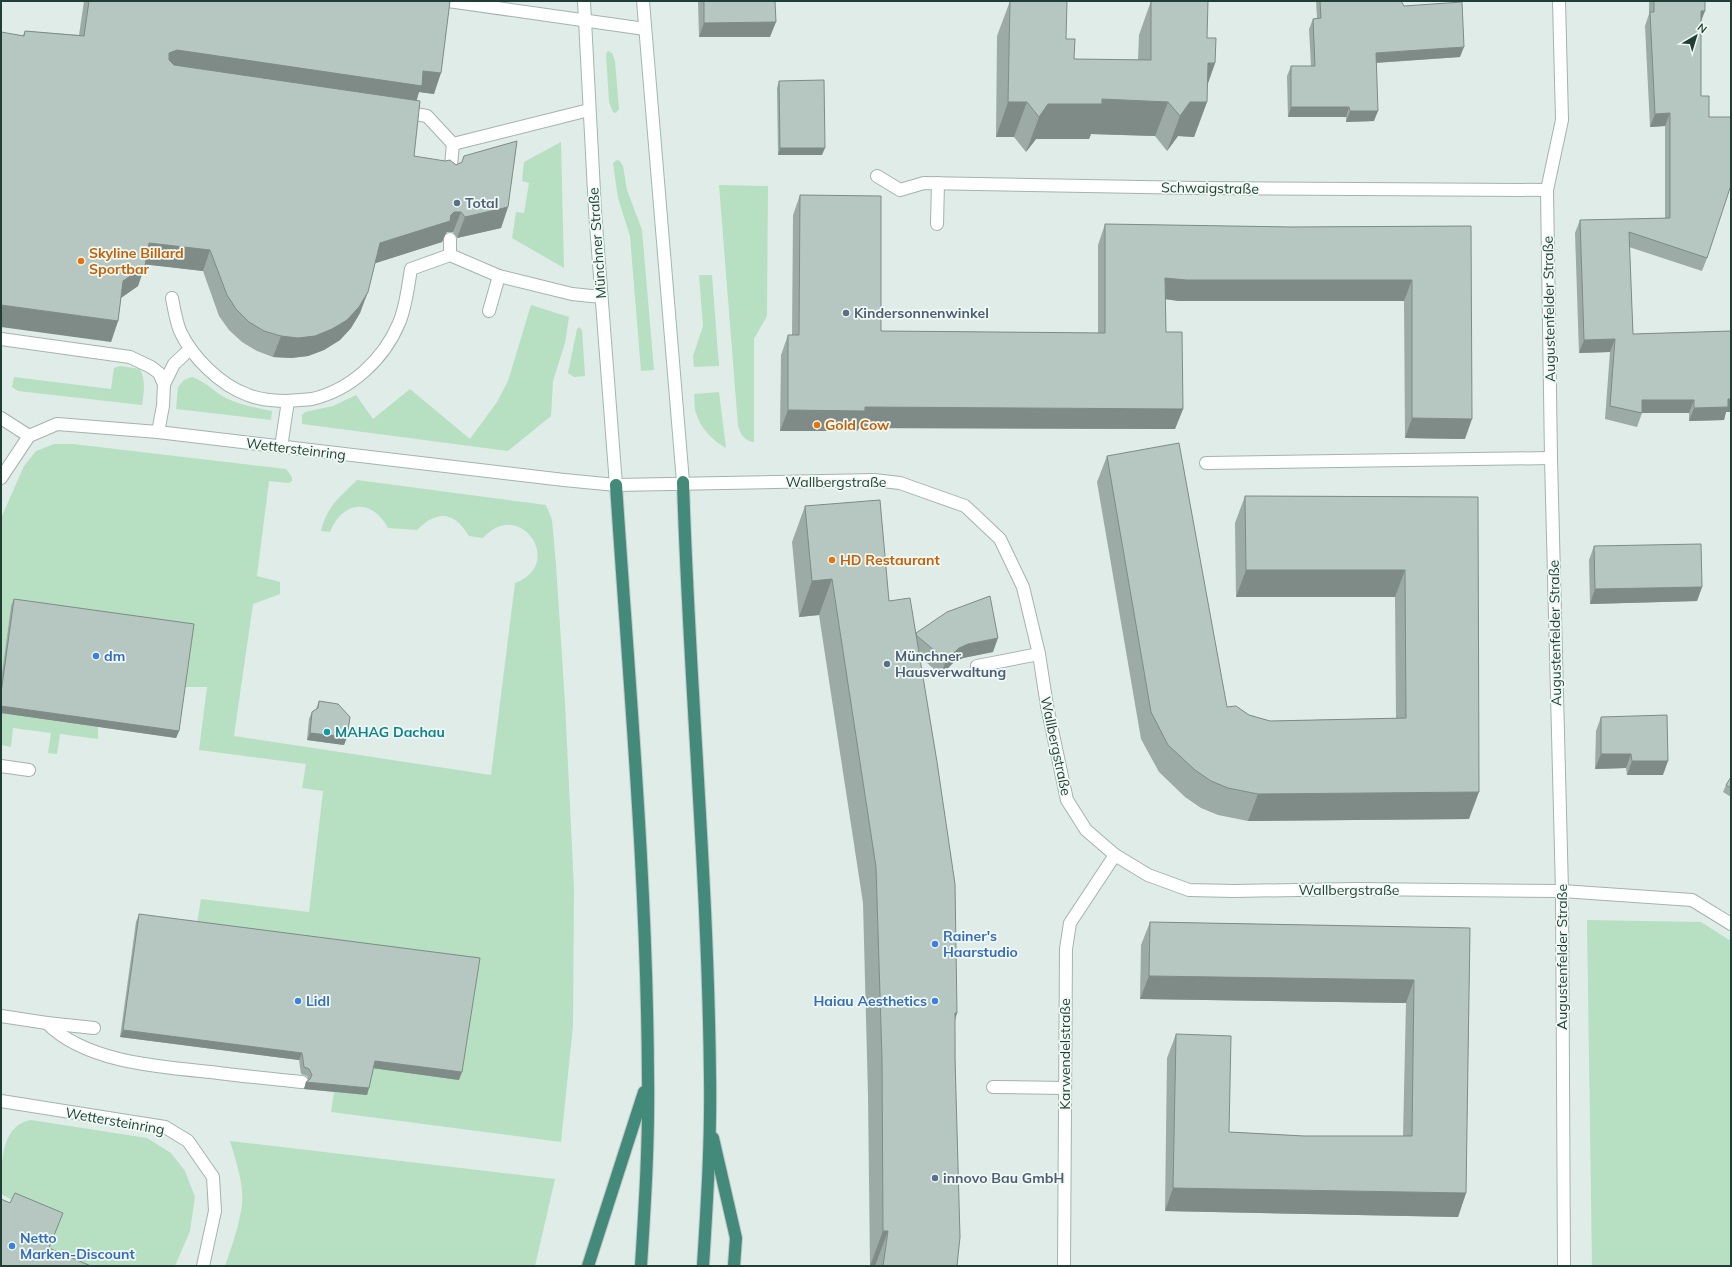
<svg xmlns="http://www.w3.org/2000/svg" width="1732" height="1267" viewBox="0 0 1732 1267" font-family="Mulish,sans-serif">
	<rect width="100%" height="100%" fill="#e0ece7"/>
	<g fill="#b6e0c1">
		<polygon points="608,51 612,53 615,61 619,109 616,113 613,112 609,102 606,54"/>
		<polygon points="561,142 564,268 512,238 516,212 524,213 529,183 522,181 524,162"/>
		<polygon points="617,160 620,161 623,166 627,190 642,230 654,370 641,371 630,236 618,198 613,163"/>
		<path d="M719,185L768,186L767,316L754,339V442C744,441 741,435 738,426Z"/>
		<polygon points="699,275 712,275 719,366 694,367 693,356 703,326"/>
		<polygon points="531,305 569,317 565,343 553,381 551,416 508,451 302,424 302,415 305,412 333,406 356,395 373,419 410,389 470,439 497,402 508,381"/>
		<polygon points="579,327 582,330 585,376 574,377 568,373 577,329"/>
		<path d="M120,366L140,369C146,381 144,392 142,405L18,391L12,387L14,377L111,389L114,368Z"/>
		<path d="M192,377C205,381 214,392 226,398C240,405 257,408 272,411L271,420L176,409L178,387L184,380Z"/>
		<path d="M719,392L726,448C713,441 700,428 696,413C694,407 695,400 694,394Z"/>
		<path d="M54,444H73L286,469L292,477V481L289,483L269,481L257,576L280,582V594L253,604L234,736L491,775L515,583C566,565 520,496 483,538L469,536C454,511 437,510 417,530L388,528C372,498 343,500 330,532L321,531C326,507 341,496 357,480L546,505L552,520L556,564L565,703L574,889L573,1026L561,1142L331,1112L334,1092L367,1095L196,929L201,899L309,912L323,791L302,788L306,764L199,750L207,687H183L11,606L1,680V518L24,466L36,451Z"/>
		<polygon points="1,713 98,727 98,739 60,734 57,754 48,753 51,733 13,728 11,747 1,745"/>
		<polygon points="1587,920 1701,922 1731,941 1731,1266 1592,1266"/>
		<path d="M31,1120L147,1138L171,1153L185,1171L195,1197L190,1231L175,1266H71L46,1256L12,1200L1,1194C1,1166 0,1125 31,1120Z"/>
		<path d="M230,1141L555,1179L535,1266H225C232,1246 239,1226 242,1205C244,1184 236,1161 230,1141Z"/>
	</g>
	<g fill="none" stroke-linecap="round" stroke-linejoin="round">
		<g stroke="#a2b4ae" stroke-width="14">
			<g id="service">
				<polyline points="448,1 645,29"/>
				<polyline points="403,112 427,116 453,144 589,110"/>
				<polyline points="450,176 453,144"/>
				<polyline points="937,224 938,183"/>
				<polyline points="450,255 450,239"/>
				<path d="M172,298C174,309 176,321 180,331C192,357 220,385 248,395C261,400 274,401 288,401L281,447"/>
				<polyline points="489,311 499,276"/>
				<polyline points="1,339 130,357 151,367 159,373 164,384 163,406 158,432"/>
				<polyline points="164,384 174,364 190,349"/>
				<path d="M288,401C296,400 304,400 312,399C351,390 384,359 399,323C406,307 408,286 411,269L450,255L499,276L572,294L601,297"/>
				<polyline points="1,418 29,436"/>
				<polyline points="1206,463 1551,458"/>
				<polyline points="977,666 1039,654"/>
				<polyline points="1,766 29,770"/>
				<polyline points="1,1016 47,1023 94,1028"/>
				<path d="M47,1023C85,1062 159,1067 211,1072C241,1076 272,1079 302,1082"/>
				<polyline points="993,1087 1065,1088"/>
			</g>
		</g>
		<g stroke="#a2b4ae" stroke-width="14">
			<g id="minor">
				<polyline points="1559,1 1562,120 1547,190 1551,458 1562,891 1564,1266"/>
				<polyline points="877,176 900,190 924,183 1197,188 1547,190"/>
				<polyline points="1,478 29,436 57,424 158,432 564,480 616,485 874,480 900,483 965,506 1000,539 1023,587 1039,654 1047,706 1067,800 1086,830 1115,855 1148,875 1189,890 1234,891 1354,889 1562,891 1692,900 1731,924"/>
				<polyline points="1,1101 165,1127 188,1141 213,1177 215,1211 203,1266"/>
				<polyline points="1064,1266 1066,949 1070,923 1115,855"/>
			</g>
		</g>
		<g stroke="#9db9af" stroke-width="14">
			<g id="secondary">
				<polyline points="584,1 595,211 616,485"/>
				<polyline points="643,1 683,482"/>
			</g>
		</g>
		<g stroke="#c0c9c7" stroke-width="14">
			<g id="trunk">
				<path d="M683,482C689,681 708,878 710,1077C711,1140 707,1203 703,1266"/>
				<path d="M616,485C629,682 647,880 648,1077C649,1140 645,1203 641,1266"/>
				<polyline points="713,1138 736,1238 734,1266"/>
				<polyline points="588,1266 644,1092"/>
			</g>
		</g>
		<use href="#service" stroke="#fff" stroke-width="12"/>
		<use href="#minor" stroke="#fff" stroke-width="12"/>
		<use href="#secondary" stroke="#fff" stroke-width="12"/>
		<use href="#trunk" stroke="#448a7a" stroke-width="12"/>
	</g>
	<g fill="#9caba5">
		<polygon points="84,1 450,1 434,94 419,92 417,100 414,156 456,165 462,162 464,156 508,207 501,228 457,238 453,232 447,232 446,233 442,242 375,263 360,313 351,328 340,340 324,350 308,356 291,358 273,357 257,351 242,342 229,330 219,316 203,271 145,264 138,286 121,298 118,321 111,342 23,35 25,31 79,35"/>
		<polygon points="698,1 775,1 770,37 699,37"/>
		<polygon points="1010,1 1066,39 1074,59 1138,60 1139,35 1151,1 1207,38 1215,63 1207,85 1207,102 1194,137 1178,136 1167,151 1155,136 1091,134 1089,139 1036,139 1026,152 1014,137 996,137 997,36"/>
		<polygon points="1316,1 1401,1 1404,6 1460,57 1376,63 1374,121 1346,122 1346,117 1288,117 1287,76 1291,66 1311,66 1309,29 1313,19 1317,18"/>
		<polygon points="1649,1 1705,1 1701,23 1701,96 1707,258 1702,271 1629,247 1633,334 1731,331 1731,412 1726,412 1724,420 1689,421 1689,413 1642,413 1637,427 1605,419 1610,352 1579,353 1575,233 1580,220 1665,218 1665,126 1650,127 1645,26 1649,14"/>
		<polygon points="779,81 822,155 778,155 777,88"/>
		<polygon points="800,195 881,331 1098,333 1098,245 1105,224 1293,227 1471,226 1465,439 1405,438 1404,301 1179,301 1165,299 1166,332 1183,409 1175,429 859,428 857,431 780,431 781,355 788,335 792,335 793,215"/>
		<polygon points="1107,456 1227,707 1249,715 1270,721 1396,718 1395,597 1236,597 1235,523 1245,496 1478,497 1469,819 1248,821 1218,815 1201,808 1185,797 1159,772 1141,739 1097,482"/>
		<polygon points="805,506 889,601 916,633 993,652 963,658 954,662 941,675 920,657 957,1013 955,1021 957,1266 870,1266 868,1095 863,903 819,615 799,617 792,542"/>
		<polygon points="1594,546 1702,587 1697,601 1590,604 1589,560"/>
		<polygon points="14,599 179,731 176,738 1,713 1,680 11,606"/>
		<polygon points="319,701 347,737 344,745 307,740 309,719 312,712 316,709"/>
		<polygon points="1601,717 1663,775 1627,775 1626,768 1595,769 1596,731"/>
		<polygon points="1731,777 1731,797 1723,792 1726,785"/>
		<polygon points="139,914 459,1080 373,1068 367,1095 304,1089 306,1082 309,1081 307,1076 301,1074 299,1060 120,1037 136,922"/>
		<polygon points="1150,922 1470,928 1466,1193 1458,1217 1165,1211 1167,1058 1176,1034 1229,1132 1304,1136 1403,1136 1406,1003 1140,999 1141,945"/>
	</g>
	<g fill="#7f8b86">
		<polygon points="1701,11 1705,11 1700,24"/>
		<polygon points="776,22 770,37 699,37 704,23"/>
		<polygon points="1464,47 1460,57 1372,63 1376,53"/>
		<polygon points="177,50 423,71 441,73 434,94 419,92 414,107 162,74 169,53"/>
		<polygon points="1208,63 1215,63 1203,98"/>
		<polygon points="1102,99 1168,102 1155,136 1091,134 1089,139 1036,139 1026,152 1039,117 1048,104"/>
		<polygon points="1008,102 1027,102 1014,137 996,137"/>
		<polygon points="1190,102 1207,102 1194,137 1178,136 1167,151 1180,116"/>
		<polygon points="1291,107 1349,107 1346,117 1288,117"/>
		<polygon points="1350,111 1378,111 1374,121 1346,122"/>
		<polygon points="1670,113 1665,126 1650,127 1655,114"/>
		<polygon points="780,148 825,148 822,155 778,155"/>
		<polygon points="508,207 501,228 457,238 465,217"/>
		<polygon points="454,212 461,212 453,232 447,232 446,233 442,242 373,264 380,243 451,215"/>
		<polygon points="149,243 210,250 203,271 141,264"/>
		<polygon points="145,266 138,286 115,302 123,281"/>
		<polygon points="1165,278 1412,280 1404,301 1179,301 1157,298"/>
		<polygon points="368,292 360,313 351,328 340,340 324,350 308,356 291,358 273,357 281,336"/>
		<polygon points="1,305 118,321 111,342 1,327"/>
		<polygon points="1615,339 1610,352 1579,353 1584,340"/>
		<polygon points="1728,399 1731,399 1731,412 1726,412 1724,420 1689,421 1694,408"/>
		<polygon points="1642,400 1694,400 1689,413 1642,413"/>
		<polygon points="865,407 1183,409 1175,429 859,428 857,431 780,431 788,410"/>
		<polygon points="1412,418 1472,419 1465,439 1405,438"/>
		<polygon points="1246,570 1405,570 1395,597 1236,597"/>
		<polygon points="832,579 819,615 799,617 812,581"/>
		<polygon points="1702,587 1697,601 1590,604 1595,589"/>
		<polygon points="998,638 993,652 963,658 954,662 941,675 946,660 959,648 968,644"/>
		<polygon points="1,706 179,731 176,738 1,713"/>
		<polygon points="310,733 347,737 344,745 307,740"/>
		<polygon points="1601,754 1631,754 1626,768 1595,769"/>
		<polygon points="1632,761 1668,761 1663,775 1627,775"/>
		<polygon points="1479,792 1469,819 1248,821 1258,794"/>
		<polygon points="1149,976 1414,980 1406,1003 1140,999"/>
		<polygon points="955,1013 957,1013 944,1049"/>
		<polygon points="123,1030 302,1053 299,1060 120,1037"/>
		<polygon points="375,1061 462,1072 459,1080 372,1068"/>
		<polygon points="306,1082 369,1088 367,1095 304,1089"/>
		<polygon points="1173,1188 1466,1193 1458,1217 1165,1211"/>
		<polygon points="883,1231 888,1231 875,1266 870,1266"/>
	</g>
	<g fill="#b5c7c0" stroke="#7f8b86">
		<polygon points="89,1 450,1 441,73 423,71 422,86 177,50 169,53 169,60 174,65 420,101 414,156 445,161 450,160 456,165 462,162 464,156 517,141 508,207 465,217 461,212 454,212 451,215 450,221 380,243 368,292 359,307 347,320 332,329 315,336 298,338 281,336 264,331 249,322 236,309 227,295 210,250 149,243 145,266 123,281 118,321 1,305 1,32 24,36 25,31 84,36"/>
		<polygon points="704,1 775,1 776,22 704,23"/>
		<polygon points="1010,1 1067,1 1066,39 1075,39 1074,59 1151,60 1151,1 1208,1 1207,38 1216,38 1215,63 1208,63 1207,102 1190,102 1180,116 1168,102 1102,99 1102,104 1048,104 1039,117 1027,102 1008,102"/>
		<polygon points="1320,1 1401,1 1404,6 1462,2 1464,47 1376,53 1378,111 1350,111 1349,107 1291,107 1291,66 1315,66 1313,19 1321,18"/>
		<polygon points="1654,1 1705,1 1705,11 1701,11 1701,96 1709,96 1709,117 1731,117 1731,185 1707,258 1629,232 1633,334 1731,331 1731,399 1728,399 1728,407 1694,408 1694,400 1642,400 1642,413 1610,406 1615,339 1584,340 1580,220 1670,218 1670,113 1655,114 1650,12 1654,12"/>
		<polygon points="824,80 825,148 780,148 779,81"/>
		<polygon points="800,195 881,196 881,331 1105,333 1105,224 1293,227 1471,226 1472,419 1412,418 1412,280 1186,280 1165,278 1166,332 1182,332 1183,409 865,407 865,411 788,410 788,335 799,335"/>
		<polygon points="1179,443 1227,707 1236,706 1249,715 1270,721 1406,718 1405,570 1246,570 1245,496 1478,497 1479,792 1258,794 1228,788 1211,781 1195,770 1168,745 1151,712 1107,456"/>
		<polygon points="880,500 889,601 910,598 937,762 955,884 957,1013 955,1013 955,1058 960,1237 957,1266 883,1266 888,1231 883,1231 882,1059 876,867 832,579 812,581 805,506"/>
		<polygon points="1701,544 1702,587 1595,589 1594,546"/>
		<polygon points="990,596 998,638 968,644 959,648 946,660 917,636 916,633 947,612"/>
		<polygon points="14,599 194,624 179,731 1,706 1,693"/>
		<polygon points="319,701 338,704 350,717 347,737 310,733 312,712 318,708"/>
		<polygon points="1667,715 1668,761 1632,761 1631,754 1601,754 1601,717"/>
		<polygon points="1731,777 1731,788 1726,785"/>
		<polygon points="139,914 480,958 462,1072 375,1061 369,1088 306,1082 310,1079 312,1075 309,1069 304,1067 302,1053 123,1030"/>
		<polygon points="1150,922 1470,928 1466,1193 1173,1188 1176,1034 1231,1036 1229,1132 1304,1136 1412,1136 1414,980 1149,976"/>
		<polygon points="15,1193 63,1213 49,1248 91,1266 1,1266 1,1199 10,1203"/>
	</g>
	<g fill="#5c6f8a" stroke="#f0f9f4" stroke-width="1.5">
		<circle cx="457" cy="203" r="4"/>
		<circle cx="846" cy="313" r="4"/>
		<circle cx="887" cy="664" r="4"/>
		<circle cx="935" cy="1178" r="4"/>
	</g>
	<g fill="#e8710a" stroke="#f0f9f4" stroke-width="1.5">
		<circle cx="81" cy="261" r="4"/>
		<circle cx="817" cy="425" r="4"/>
		<circle cx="832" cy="560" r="4"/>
	</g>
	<g fill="#3f7fe0" stroke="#f0f9f4" stroke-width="1.5">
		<circle cx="96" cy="656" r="4"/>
		<circle cx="935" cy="944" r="4"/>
		<circle cx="298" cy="1001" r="4"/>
		<circle cx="935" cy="1001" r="4"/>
		<circle cx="12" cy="1246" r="4"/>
	</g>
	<circle fill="#0f9aa8" stroke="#f0f9f4" stroke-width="1.5" cx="327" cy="732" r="4"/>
	<g text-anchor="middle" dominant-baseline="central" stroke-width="3.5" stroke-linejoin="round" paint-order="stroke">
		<g font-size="14" fill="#1f3e36" stroke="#f0f9f4">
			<text transform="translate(1210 188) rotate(1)">Schwaigstraße</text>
			<text transform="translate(597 243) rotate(-94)">Münchner Straße</text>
			<text transform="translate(1549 309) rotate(-91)">Augustenfelder Straße</text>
			<text transform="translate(296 449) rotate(7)">Wettersteinring</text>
			<text x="836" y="482">Wallbergstraße</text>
			<text transform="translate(1555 633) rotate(-91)">Augustenfelder Straße</text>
			<text transform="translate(1056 746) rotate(78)">Wallbergstraße</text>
			<text x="1349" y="890">Wallbergstraße</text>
			<text transform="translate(1562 957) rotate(-90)">Augustenfelder Straße</text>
			<text transform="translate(1065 1054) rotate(-90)">Karwendelstraße</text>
			<text transform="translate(115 1121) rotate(10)">Wettersteinring</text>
		</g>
		<g font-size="14" font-weight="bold" fill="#4e5e75" stroke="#f0f9f4" text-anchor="start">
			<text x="465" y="203">Total</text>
			<text x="854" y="313">Kindersonnenwinkel</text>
			<text x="895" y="656">Münchner<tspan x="895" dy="16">Hausverwaltung</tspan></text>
			<text x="943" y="1178">innovo Bau GmbH</text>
		</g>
		<g font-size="14" font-weight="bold" fill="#c56008" stroke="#f0f9f4" text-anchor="start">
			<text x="89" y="253">Skyline Billard<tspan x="89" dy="16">Sportbar</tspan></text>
			<text x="825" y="425">Gold Cow</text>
			<text x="840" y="560">HD Restaurant</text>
		</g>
		<g font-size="14" font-weight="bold" fill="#366cbe" stroke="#f0f9f4" text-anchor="start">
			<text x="104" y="656">dm</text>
			<text x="943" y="936">Rainer's<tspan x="943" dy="16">Haarstudio</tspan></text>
			<text x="306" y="1001">Lidl</text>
			<text x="927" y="1001" text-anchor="end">Haiau Aesthetics</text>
			<text x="20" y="1238">Netto<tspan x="20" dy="16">Marken-Discount</tspan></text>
		</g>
		<g font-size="14" font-weight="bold" fill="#0d838f" stroke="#f0f9f4" text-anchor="start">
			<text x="335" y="732">MAHAG Dachau</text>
		</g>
	</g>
	<rect width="1732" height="1267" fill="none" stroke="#1f3e36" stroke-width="4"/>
	<g transform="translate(1696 36) rotate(38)" stroke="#f0f9f4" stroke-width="3" paint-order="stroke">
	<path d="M0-3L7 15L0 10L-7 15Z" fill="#1f3e36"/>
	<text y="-6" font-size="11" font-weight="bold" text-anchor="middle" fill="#1f3e36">N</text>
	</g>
</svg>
